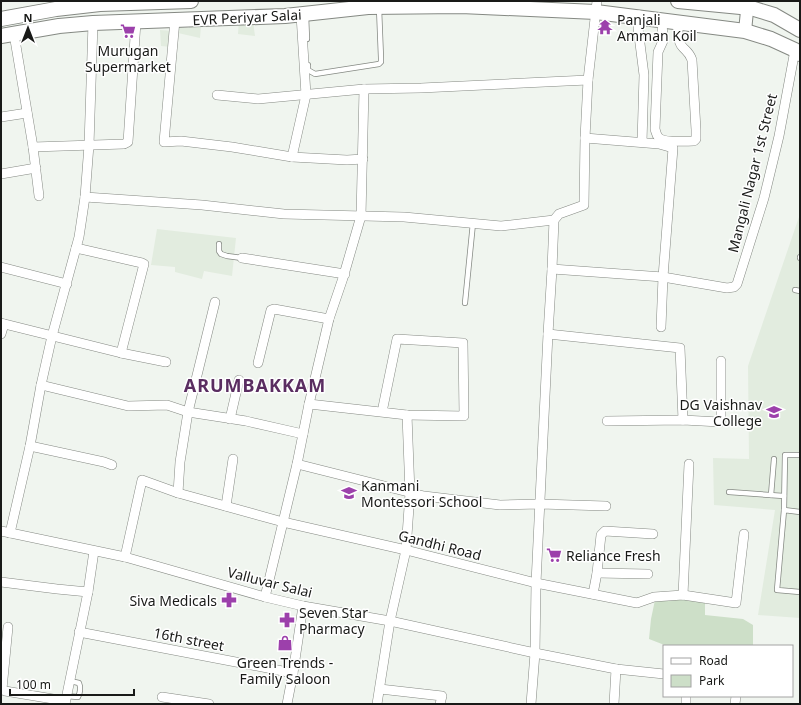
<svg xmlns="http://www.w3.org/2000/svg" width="801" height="705" viewBox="0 0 801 705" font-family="'Noto Sans',sans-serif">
	<rect width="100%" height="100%" fill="#f0f5ef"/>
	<g fill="#e2ecdf">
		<polygon points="239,18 253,21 255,36 238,34"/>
		<polygon points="189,20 201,26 200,38 178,33 179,27 189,28"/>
		<polygon points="160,30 174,31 172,47 161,46"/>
		<polygon points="800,214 800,618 758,615 775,510 714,505 713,458 749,459 748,366"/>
		<polygon points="157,229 236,238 232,276 204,271 202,279 175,272 175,267 151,265"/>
	</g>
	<polygon fill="#cddfc8" points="682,597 705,602 705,615 743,619 753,625 753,646 667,646 649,639 651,619 655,600"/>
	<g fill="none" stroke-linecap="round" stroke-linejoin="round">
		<g stroke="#858983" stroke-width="6">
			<g id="lane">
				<polyline points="306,15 307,39"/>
				<polyline points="308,65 308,70 315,74 379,64 381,62 381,58 379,8"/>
				<polyline points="219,244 219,251 221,254 227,256 242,258"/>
				<polyline points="800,257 800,258"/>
				<polyline points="795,290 800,291"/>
				<polyline points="465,303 473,223"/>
				<polyline points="729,492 784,496"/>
				<polyline points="771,495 774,459"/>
				<polyline points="784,510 785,455 800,455"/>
				<polyline points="800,512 784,510 777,590 800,592"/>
				<path d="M66,696L78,697C80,694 81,687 79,683L70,681"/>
			</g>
		</g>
		<g stroke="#858983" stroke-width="10">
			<g id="street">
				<polyline points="639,15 638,28 644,75 642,142"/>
				<polyline points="175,20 164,142 181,141 232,147 292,157 347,160 363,159"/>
				<path d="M662,20L663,41L658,52L655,129C656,132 656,135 659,138C665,143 686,141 694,141L696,139V130L692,60C689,51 685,51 681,45C677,39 678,29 678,22"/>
				<polyline points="14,34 33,147 39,196"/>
				<polyline points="217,95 258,99 364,89 421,88 588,80"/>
				<polyline points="1,117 27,113"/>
				<polyline points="585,138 659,144 673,148 663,277 661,327"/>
				<polyline points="33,147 124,144 128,142 136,22"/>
				<polyline points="292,157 306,95 301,15"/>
				<polyline points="1,174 36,168"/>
				<polyline points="85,197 202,205 284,214 404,217 501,226 554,220"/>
				<polyline points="76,248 142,263 144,264 121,353"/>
				<polyline points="242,258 345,274"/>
				<polyline points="1,267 67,284"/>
				<polyline points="552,269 663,277 727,288 734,287 737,284 764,198 779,136 795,50"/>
				<polyline points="1,323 121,353 166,362"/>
				<polyline points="1,334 4,324"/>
				<polyline points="548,334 680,348 683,420"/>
				<polyline points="258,363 271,310 274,309 329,319"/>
				<polyline points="41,385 128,406 167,405 188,412 246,421 303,434"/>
				<polyline points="309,404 407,415 464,416 463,343 397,339 382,412"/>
				<polyline points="230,419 239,380"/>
				<polyline points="607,421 683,420 720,422 721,420 721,361"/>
				<polyline points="30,446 104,462 112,465"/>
				<polyline points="297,464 424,496 500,505 540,504 606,506"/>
				<polyline points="178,493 180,462 188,412 215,302"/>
				<polyline points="226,506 233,459"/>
				<polyline points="1,531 125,557 265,597 303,606 390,621 535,653 616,669 614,704"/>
				<polyline points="10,533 30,446 41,385 52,336 79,237 85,197 89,145 93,23"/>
				<polyline points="125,557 142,480 178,493 283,522 406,550 536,583 637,603 654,597 683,595 736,603 744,534"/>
				<polyline points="597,573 648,574"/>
				<polyline points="1,582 57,589 88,592"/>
				<polyline points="593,594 597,573 601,535 605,531 653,534"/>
				<polyline points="683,595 689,464"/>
				<polyline points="265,597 297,464 309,404 329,319 343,278 361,216 364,89"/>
				<polyline points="8,627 2,689 5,691 65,701"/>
				<polyline points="79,632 293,673"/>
				<polyline points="616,669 664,674"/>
				<polyline points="380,689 442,696 440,704"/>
				<polyline points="162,697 209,704"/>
				<polyline points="65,704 88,592 94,551"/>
				<polyline points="287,704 293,673 303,606"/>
				<polyline points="377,704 390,621 406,550 410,493 407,415"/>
				<polyline points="531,704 535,653 536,583 548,334 552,269 554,220 559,214 584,205 585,138 588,80 597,1"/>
				<polyline points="686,704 686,696"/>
				<polyline points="735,704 736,696"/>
			</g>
		</g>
		<g stroke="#858983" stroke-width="14">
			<polyline id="secondary" points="745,31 748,1"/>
		</g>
		<g stroke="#858983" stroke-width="16">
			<g id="primary">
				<polyline points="678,1 751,8 774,15 800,30"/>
				<polyline points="1,19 56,9 100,4 191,1"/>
				<polyline points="1,36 59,26 93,23 285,16 368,7 461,6 596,12 745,31 771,39 795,50 800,54"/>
			</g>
		</g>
		<use href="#lane" stroke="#fff" stroke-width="4.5"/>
		<use href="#street" stroke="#fff" stroke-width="9"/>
		<use href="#secondary" stroke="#fff" stroke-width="12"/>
		<use href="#primary" stroke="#fff" stroke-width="14"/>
	</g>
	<defs>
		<g id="temple-bare" transform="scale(1.2)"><path d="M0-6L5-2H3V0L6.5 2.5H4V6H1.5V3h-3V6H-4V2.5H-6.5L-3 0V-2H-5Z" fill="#9c40ab" stroke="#fff" stroke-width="2.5" paint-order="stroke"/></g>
		<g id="supermarket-bare" transform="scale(1.2)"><path d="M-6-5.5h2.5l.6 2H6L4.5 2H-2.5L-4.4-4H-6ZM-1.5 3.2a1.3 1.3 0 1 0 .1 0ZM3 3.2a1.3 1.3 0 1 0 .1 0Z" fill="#9c40ab" stroke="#fff" stroke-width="2.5" paint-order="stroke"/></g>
		<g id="university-bare" transform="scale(1.2)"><path d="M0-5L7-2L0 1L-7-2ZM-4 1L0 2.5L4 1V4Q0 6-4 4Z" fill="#9c40ab" stroke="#fff" stroke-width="2.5" paint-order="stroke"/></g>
		<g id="school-bare" transform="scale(1.2)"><path d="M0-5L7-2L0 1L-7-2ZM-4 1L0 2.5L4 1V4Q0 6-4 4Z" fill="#9c40ab" stroke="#fff" stroke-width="2.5" paint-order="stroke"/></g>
		<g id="pharmacy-bare" transform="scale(1.2)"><path d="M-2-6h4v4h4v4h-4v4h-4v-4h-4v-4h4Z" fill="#9c40ab" stroke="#fff" stroke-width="2.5" paint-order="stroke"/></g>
		<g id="shop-bare" transform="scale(1.2)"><path d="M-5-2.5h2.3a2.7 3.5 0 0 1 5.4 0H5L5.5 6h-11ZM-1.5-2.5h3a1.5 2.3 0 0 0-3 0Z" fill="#9c40ab" stroke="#fff" stroke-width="2.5" paint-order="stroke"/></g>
	</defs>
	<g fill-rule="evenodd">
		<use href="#temple-bare" x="605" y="27"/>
		<use href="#supermarket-bare" x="128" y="31"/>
		<use href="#university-bare" x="774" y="412"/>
		<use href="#school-bare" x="349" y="493"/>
		<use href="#supermarket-bare" x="554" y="555"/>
		<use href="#pharmacy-bare" x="229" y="600"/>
		<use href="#pharmacy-bare" x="287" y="620"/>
		<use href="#shop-bare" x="285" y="643"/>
	</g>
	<g text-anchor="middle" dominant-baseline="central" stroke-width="3" stroke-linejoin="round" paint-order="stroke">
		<g font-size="14" fill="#191a18" stroke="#fff">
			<text transform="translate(247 17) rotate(-3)">EVR Periyar Salai</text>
			<text transform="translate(752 173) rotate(-76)">Mangali Nagar 1st Street</text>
			<text transform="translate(440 545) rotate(14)">Gandhi Road</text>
			<text transform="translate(270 582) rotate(14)">Valluvar Salai</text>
			<text transform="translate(189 639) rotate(11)">16th street</text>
		</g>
		<g font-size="14" fill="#191a18" stroke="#fff" text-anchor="start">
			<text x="617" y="19">Panjali<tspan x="617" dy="16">Amman Koil</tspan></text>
			<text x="128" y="50" text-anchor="middle">Murugan<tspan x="128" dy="16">Supermarket</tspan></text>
			<text x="762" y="404" text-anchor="end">DG Vaishnav<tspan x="762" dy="16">College</tspan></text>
			<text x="361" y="485">Kanmani<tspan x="361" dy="16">Montessori School</tspan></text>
			<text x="566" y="555">Reliance Fresh</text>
			<text x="217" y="600" text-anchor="end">Siva Medicals</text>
			<text x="299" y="612">Seven Star<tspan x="299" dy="16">Pharmacy</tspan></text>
			<text x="285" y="662" text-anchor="middle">Green Trends -<tspan x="285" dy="16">Family Saloon</tspan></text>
		</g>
		<g font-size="18" font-weight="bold" letter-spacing="1" fill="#5a2d61" stroke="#fff">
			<text x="255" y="385">ARUMBAKKAM</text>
		</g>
	</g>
	<rect width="801" height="705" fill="none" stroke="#191a18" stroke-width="4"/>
	<rect x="663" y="645" width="130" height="52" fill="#ffffff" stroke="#a3a3a3"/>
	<rect x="671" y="658" width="20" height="6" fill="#ffffff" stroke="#a3a3a3"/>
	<text x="699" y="665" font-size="12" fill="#191a18">Road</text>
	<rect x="671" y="675" width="20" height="12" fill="#cddfc8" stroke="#a3a3a3"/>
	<text x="699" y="685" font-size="12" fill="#191a18">Park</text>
	<g transform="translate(28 28)" stroke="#ffffff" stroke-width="3" paint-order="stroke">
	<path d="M0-3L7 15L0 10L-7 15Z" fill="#191a18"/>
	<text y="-6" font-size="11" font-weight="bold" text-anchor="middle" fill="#191a18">N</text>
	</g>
	<path d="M10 689v6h124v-6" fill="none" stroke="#191a18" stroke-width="2"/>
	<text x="16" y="689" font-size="12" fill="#191a18" stroke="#ffffff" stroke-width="3" paint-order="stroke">100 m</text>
</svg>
